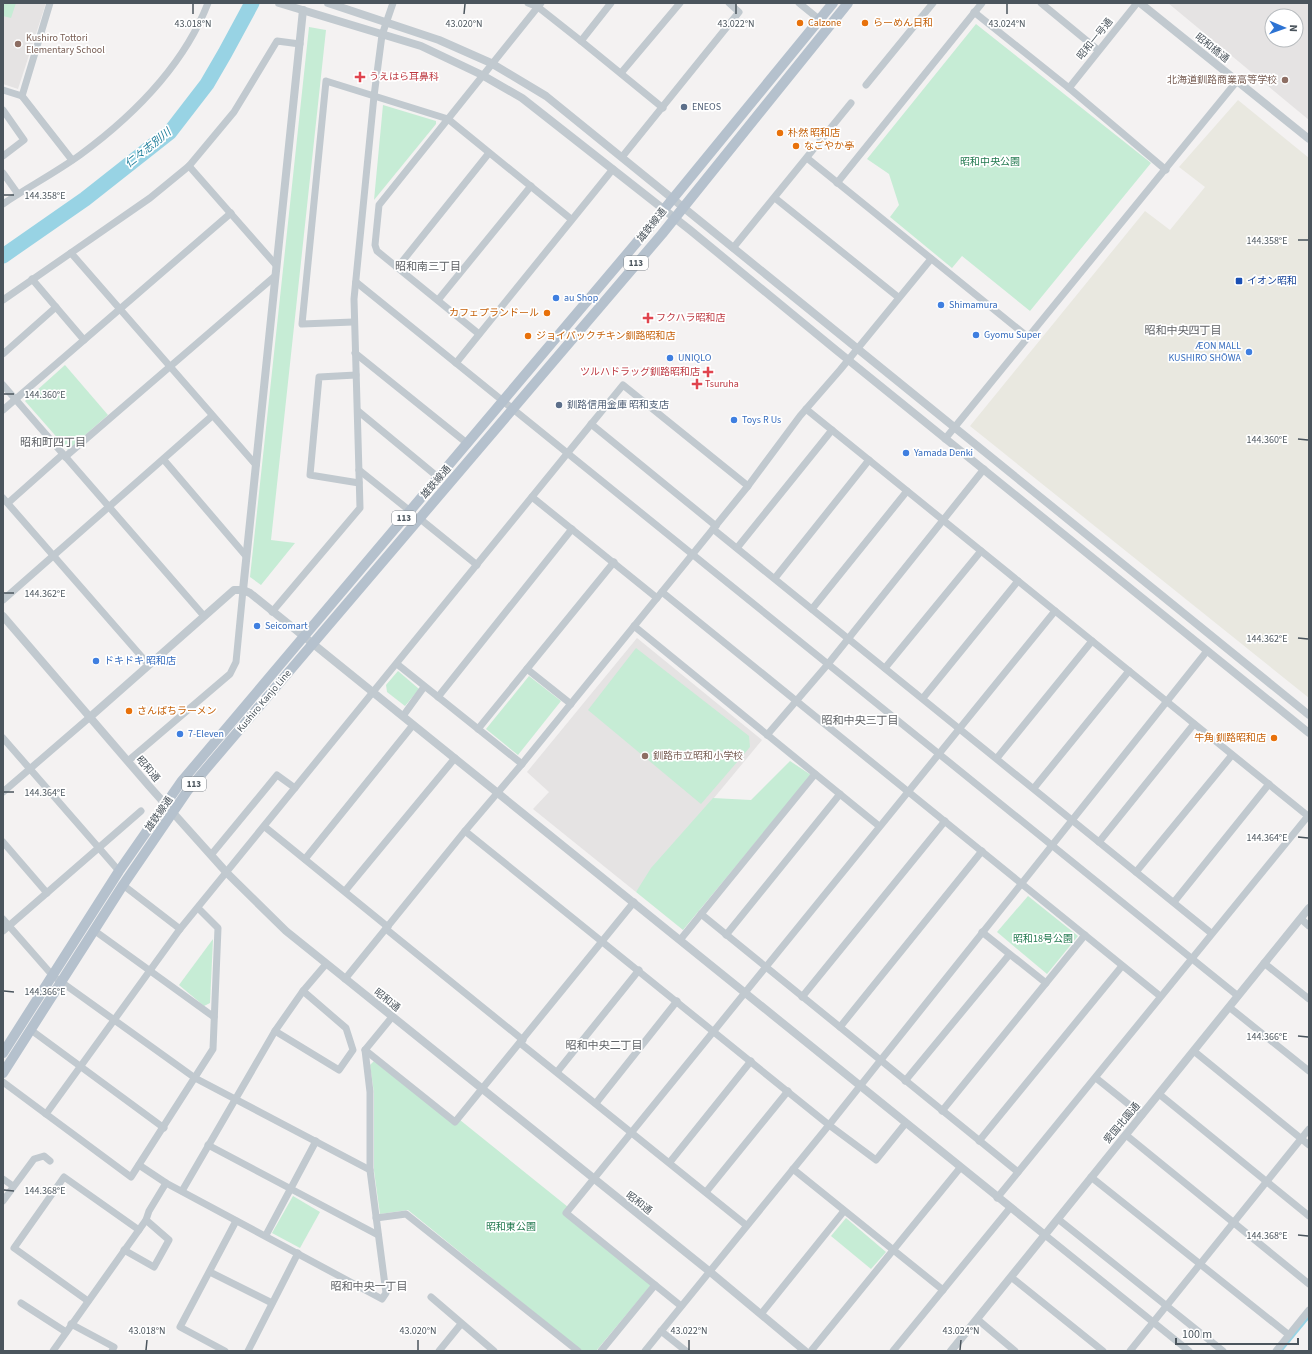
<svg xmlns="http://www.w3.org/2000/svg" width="1312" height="1354" viewBox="0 0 1312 1354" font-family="'Source Sans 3','Noto Sans JP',sans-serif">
	<rect width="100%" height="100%" fill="#f4f2f2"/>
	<polygon fill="#e9e8e0" points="1238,100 1309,158 1309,698 970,426 1145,211 1170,230 1205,187 1179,167"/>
	<g fill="#e5e3e3" fill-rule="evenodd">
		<polygon points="3,3 46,3 18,89 3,84"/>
		<path d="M1168,3H1309V120ZM1272,16H1296V40H1272Z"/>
		<polygon points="637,638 762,740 636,892 533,809 549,792 527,772"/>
	</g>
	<g fill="#c6ecd5">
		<polygon points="3,3 16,3 11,18 3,16"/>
		<polygon points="976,24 1151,163 1030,311 962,256 952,268 890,217 899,205 889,174 867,159"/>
		<polygon points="309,27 326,30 271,540 295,543 261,585 250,577"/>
		<polygon points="383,105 436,121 436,124 374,200"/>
		<polygon points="65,365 108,415 68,450 25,401"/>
		<polygon points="636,648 749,736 750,747 701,804 588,710"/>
		<polygon points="398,671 419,689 405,706 387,692 386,685"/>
		<polygon points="529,676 561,701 518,755 486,729"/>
		<polygon points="790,761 811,775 683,930 636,892 651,868 713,798 751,800"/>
		<polygon points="1028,896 1078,936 1047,974 997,932"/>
		<polygon points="213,939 210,1003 204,1006 179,985"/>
		<polygon points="374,1061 455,1125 460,1120 568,1207 563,1213 651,1285 596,1351 582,1351 408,1210 380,1214 374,1171 374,1093 370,1065"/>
		<polygon points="293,1196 320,1212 300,1248 272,1233"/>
		<polygon points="846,1218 886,1252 871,1269 831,1236"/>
	</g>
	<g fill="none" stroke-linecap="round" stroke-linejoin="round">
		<polyline stroke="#98d3e4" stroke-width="2.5" points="1281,1351 1309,1317"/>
		<polyline stroke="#98d3e4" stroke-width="15" points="3,256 85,199 170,132 207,84 225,53 252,3"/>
		<g stroke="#c1c9cf" stroke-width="7">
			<polyline points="528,3 538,7 581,41 663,108"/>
			<polyline points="799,3 820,20"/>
			<polyline points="1041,3 1098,50"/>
			<polyline points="974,12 1069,88 1166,170"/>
			<polyline points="581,41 611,3"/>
			<polyline points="621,73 680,3"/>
			<polyline points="866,85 933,3"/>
			<polyline points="1069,88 1137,3"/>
			<polyline points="3,90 22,96 50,3"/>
			<polyline points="22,96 72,160"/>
			<polyline points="3,110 24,140 3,156"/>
			<polyline points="622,157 739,12 729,3"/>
			<polyline points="807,158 1028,337"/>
			<polyline points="189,166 276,265"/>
			<polyline points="3,173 18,194"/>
			<polyline points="837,183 982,3"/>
			<polyline points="775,198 898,297"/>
			<path d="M3,204C28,187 55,173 80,155C133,116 184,65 208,3"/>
			<polyline points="733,248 851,103"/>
			<polyline points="71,253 256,465"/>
			<polyline points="397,268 489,153"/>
			<polyline points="32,279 84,340"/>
			<polyline points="356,282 1238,996"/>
			<polyline points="3,300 150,198 189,166 234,112 277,41 300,44"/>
			<polyline points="438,300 531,186"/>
			<polyline points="353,322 302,324 326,81 448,119 571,219"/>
			<polyline points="479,334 377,251 375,245 379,205 541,3"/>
			<polyline points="355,353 468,444"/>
			<polyline points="3,354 56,307"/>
			<polyline points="456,363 613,169"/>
			<polyline points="356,375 319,377 310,475 359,483"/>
			<polyline points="3,385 204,616"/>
			<polyline points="806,409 1308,816 997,1198"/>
			<polyline points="3,410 231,213"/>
			<polyline points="358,411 439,478"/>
			<polyline points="591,424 716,526"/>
			<polyline points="945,439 1237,81"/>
			<polyline points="65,457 274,277"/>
			<polyline points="164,460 246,556"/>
			<polyline points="359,470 410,511"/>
			<polyline points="532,497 657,598"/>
			<polyline points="3,498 148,664"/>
			<polyline points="8,503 63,454"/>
			<polyline points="419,518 477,565"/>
			<polyline points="713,529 1211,933"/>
			<polyline points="737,548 832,430"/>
			<polyline points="775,578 869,460"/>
			<polyline points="662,592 1160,996"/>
			<polyline points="3,600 212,416"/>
			<polyline points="812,609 907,491"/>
			<polyline points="272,612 360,508 354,299 374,96 382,35 393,3"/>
			<polyline points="634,626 879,826"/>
			<polyline points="397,664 522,764"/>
			<polyline points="885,668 981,551"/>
			<polyline points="527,669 571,704"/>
			<polyline points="438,697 572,529"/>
			<polyline points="923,698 1018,581"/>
			<polyline points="403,716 424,687"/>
			<polyline points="478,729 614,562"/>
			<polyline points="767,735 828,664 984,469"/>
			<polyline points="3,738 119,871"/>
			<polyline points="997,758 1092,641"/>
			<polyline points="128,761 230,674 236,662 243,590"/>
			<polyline points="1034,788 1129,671"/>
			<polyline points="3,792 90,717"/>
			<polyline points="265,827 388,927"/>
			<polyline points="465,831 829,1125 876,1160 905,1124"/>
			<polyline points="3,842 47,893"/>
			<polyline points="1099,842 1194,724"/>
			<polyline points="211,855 277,775 295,788"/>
			<polyline points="305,859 413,725"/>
			<polyline points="1136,872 1232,755"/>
			<polyline points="123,885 180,929"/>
			<polyline points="345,891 455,758"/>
			<polyline points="1174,902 1269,784"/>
			<polyline points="198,908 218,928 213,1049 131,1177 46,1114 180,929 623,385 748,486"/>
			<polyline points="701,914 1018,1172"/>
			<polyline points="3,919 53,976 195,1078 370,1170"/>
			<polyline points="1301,919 1309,926"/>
			<polyline points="386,929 523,1040"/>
			<polyline points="3,931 141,811"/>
			<polyline points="95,931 214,1017"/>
			<polyline points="982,932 1046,983"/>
			<polyline points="726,935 840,794"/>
			<polyline points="680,940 815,774"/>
			<polyline points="1264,963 1309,999"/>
			<polyline points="345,979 465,831 522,764 748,486 800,416 840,370 931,259"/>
			<polyline points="802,997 945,821"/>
			<polyline points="1229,1007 1309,1071"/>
			<polyline points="392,1017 365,1050 455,1122 634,902"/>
			<polyline points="840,1027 982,851"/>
			<polyline points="31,1030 164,1128"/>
			<polyline points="275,1031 339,1070 353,1050 346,1028 303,991"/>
			<polyline points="520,1043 746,1225"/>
			<polyline points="1195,1052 1309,1145"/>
			<polyline points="557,1072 639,970"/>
			<polyline points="1096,1078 1142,1115"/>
			<polyline points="905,1081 1009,955"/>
			<polyline points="3,1082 46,1114"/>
			<polyline points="1159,1094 1309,1216"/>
			<polyline points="596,1103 677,1001"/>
			<polyline points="942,1111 1085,935"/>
			<polyline points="1126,1135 1309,1284"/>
			<polyline points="979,1141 1122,966"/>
			<polyline points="208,1145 378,1235"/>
			<polyline points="670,1162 751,1061"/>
			<polyline points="139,1165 166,1183 382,1299 386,1293 370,1170 370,1092 365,1050"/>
			<polyline points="793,1169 943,1290"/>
			<polyline points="1091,1177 1289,1335"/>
			<polyline points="3,1179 13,1186"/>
			<polyline points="182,1191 275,1031 303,991 326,964"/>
			<polyline points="706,1192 788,1091"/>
			<polyline points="3,1201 34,1159 44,1156 50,1161"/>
			<polyline points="376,1218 406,1214 578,1351"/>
			<polyline points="1058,1219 1223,1351"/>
			<polyline points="266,1235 316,1141"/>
			<polyline points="1045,1235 1189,1351"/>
			<polyline points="124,1250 154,1267 169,1240 146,1220"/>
			<polyline points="210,1272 272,1303"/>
			<polyline points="1011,1277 1103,1351"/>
			<polyline points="431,1297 494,1351"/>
			<polyline points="88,1301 14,1248 64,1177 139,1230"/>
			<polyline points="21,1303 66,1332"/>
			<polyline points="681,1306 566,1213 1055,611"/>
			<polyline points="761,1314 844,1211"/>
			<polyline points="977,1319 1015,1351"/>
			<polyline points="71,1324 114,1347 112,1351"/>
			<polyline points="661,1331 686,1351"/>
			<polyline points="53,1351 146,1220 149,1211 166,1183"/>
			<polyline points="225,1351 180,1327 236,1221"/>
			<polyline points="248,1351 298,1253"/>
			<polyline points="439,1351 461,1324"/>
			<polyline points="601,1351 655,1285"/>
			<polyline points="645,1351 829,1125 1207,651"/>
			<polyline points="811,1351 960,1168"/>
			<polyline points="893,1351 1010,1208"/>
			<polyline points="1130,1351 1309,1129"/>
			<polyline points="1276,1351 1309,1310"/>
		</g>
		<g stroke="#c1c9cf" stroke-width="8">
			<polyline points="279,3 421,46 482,75 522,98 690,230 836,350 1309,733"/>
			<polyline points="328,3 439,40 491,63 546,96 1309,715"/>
			<polyline points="1140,3 1309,139"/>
			<polyline points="243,590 303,10"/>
			<polyline points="3,616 149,786 227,873 286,931 709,1271 805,1351"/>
			<polyline points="90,717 234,590 243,590 250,593 1045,1235"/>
			<polyline points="951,1351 1309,908"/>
		</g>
		<g stroke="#b5c1cd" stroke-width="10">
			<polyline points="3,1053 119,871 181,782 648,229 833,3"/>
			<polyline points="3,1073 123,885 188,790 662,234 848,3"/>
		</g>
	</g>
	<path fill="none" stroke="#4b555d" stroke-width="1.5" d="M193,14V4M464,14L465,4M736,14V4M1007,14V4M4,195H14M1298,240H1308M4,394H14M1298,439L1308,440M4,593H14M1298,638L1308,639M4,792H14M1298,837L1308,838M4,991L14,992M1298,1036L1308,1037M4,1190L14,1191M1298,1235L1308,1236M146,1350L147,1340M418,1350V1340M689,1350V1340M960,1350L961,1340"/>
	<g fill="#e8710a" stroke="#fff" stroke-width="1.5">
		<circle cx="800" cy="23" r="4"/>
		<circle cx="865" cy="23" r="4"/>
		<circle cx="780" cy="133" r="4"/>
		<circle cx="796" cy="146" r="4"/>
		<circle cx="547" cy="313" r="4"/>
		<circle cx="528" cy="336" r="4"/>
		<circle cx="129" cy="711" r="4"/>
		<circle cx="1274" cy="738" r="4"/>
	</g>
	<g fill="#8d6e63" stroke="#fff" stroke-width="1.5">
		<circle cx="18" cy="44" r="4"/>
		<circle cx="1285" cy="80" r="4"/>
		<circle cx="645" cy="756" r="4"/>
	</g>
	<g fill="#e0444e" stroke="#fff" stroke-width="1.5">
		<path d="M358 71h4v4h4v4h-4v4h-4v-4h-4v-4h4z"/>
		<path d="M646 312h4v4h4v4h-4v4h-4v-4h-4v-4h4z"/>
		<path d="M706 366h4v4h4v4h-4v4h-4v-4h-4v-4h4z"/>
		<path d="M695 378h4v4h4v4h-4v4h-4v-4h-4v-4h4z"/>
	</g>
	<g fill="#5c6f8a" stroke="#fff" stroke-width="1.5">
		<circle cx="684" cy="107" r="4"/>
		<circle cx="559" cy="405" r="4"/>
	</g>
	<rect fill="#1a4fb4" stroke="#fff" stroke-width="1.5" x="1235" y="277" width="8" height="8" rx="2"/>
	<g fill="#3f7fe0" stroke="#fff" stroke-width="1.5">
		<circle cx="556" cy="298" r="4"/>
		<circle cx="941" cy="305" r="4"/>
		<circle cx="976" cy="335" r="4"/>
		<circle cx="1249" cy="352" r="4"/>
		<circle cx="670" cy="358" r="4"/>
		<circle cx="734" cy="420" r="4"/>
		<circle cx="906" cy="453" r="4"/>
		<circle cx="257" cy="626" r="4"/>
		<circle cx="96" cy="661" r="4"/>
		<circle cx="180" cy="734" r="4"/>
	</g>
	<g text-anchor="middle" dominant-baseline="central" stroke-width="3.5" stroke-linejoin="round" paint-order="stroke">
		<g fill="#fff" stroke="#81888e" stroke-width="1">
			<rect x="624" y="256" width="24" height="14" rx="3"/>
			<rect x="392" y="511" width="24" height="14" rx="3"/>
			<rect x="182" y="777" width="24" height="14" rx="3"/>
		</g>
		<g font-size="9" font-weight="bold" fill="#4b555d">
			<text x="636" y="263">113</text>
			<text x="404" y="518">113</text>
			<text x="194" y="784">113</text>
		</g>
		<g font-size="10" fill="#c56008" stroke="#fff" text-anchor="start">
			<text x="808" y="23">Calzone</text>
			<text x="873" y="23">らーめん日和</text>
			<text x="788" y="133">朴然 昭和店</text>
			<text x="804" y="146">なごやか亭</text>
			<text x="539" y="313" text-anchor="end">カフェプランドール</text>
			<text x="536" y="336">ジョイパックチキン釧路昭和店</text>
			<text x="137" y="711">さんぱちラーメン</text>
			<text x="1266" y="738" text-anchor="end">牛角 釧路昭和店</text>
		</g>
		<g font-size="10" fill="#785e54" stroke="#fff" text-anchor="start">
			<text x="26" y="38">Kushiro Tottori<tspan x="26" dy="12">Elementary School</tspan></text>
			<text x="1277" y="80" text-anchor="end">北海道釧路商業高等学校</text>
			<text x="653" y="756">釧路市立昭和小学校</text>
		</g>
		<g font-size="10" fill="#4b555d" stroke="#fff">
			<text transform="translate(1095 39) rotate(-51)">昭和一号通</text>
			<text transform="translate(1212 48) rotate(39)">昭和橋通</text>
			<text transform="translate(652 225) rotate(-51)">雄鉄線通</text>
			<text transform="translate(436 482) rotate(-49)">雄鉄線通</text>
			<text transform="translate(264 701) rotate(-50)">Kushiro Kanjo Line</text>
			<text transform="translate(148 769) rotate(50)">昭和通</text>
			<text transform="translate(159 814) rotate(-55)">雄鉄線通</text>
			<text transform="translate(387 1000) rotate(39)">昭和通</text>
			<text transform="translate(1122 1123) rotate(-50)">愛国北園通</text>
			<text transform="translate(639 1203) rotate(38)">昭和通</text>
		</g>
		<g font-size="10" fill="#be3a42" stroke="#fff" text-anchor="start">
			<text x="369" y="77">うえはら耳鼻科</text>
			<text x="656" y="318">フクハラ昭和店</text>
			<text x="700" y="372" text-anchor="end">ツルハドラッグ釧路昭和店</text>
			<text x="705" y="384">Tsuruha</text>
		</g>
		<g font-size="10" fill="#4e5e75" stroke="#fff" text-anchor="start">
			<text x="692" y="107">ENEOS</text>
			<text x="567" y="405">釧路信用金庫 昭和支店</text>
		</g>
		<g font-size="10" fill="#22794f" stroke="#fff">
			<text x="990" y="162">昭和中央公園</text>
			<text x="1043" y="939">昭和18号公園</text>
			<text x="511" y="1227">昭和東公園</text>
		</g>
		<g font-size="10" fill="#164399" stroke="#fff" text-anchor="start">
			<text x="1247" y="281">イオン昭和</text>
		</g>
		<g font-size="10" fill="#366cbe" stroke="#fff" text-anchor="start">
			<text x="564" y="298">au Shop</text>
			<text x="949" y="305">Shimamura</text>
			<text x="984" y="335">Gyomu Super</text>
			<text x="1241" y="346" text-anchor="end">ÆON MALL<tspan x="1241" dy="12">KUSHIRO SHŌWA</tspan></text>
			<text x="678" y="358">UNIQLO</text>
			<text x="742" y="420">Toys R Us</text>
			<text x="914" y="453">Yamada Denki</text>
			<text x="265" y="626">Seicomart</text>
			<text x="104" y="661">ドキドキ 昭和店</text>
			<text x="188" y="734">7-Eleven</text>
		</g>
		<g font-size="11" font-style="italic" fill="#1b7c99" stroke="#fff">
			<text transform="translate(148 148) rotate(-39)">仁々志別川</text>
		</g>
		<g font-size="11" fill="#5f6266" stroke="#fff">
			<text x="428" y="266">昭和南三丁目</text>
			<text x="1183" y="330">昭和中央四丁目</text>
			<text x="53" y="442">昭和町四丁目</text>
			<text x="860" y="720">昭和中央三丁目</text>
			<text x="604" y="1045">昭和中央二丁目</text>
			<text x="369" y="1286">昭和中央一丁目</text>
		</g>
	</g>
	<g font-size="10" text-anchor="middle" fill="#4b555d" stroke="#fff" stroke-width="3.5" stroke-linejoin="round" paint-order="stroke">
		<text x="193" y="27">43.018°N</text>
		<text x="464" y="27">43.020°N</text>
		<text x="736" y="27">43.022°N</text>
		<text x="1007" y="27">43.024°N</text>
		<text x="45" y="199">144.358°E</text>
		<text x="1267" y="244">144.358°E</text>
		<text x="45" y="398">144.360°E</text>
		<text x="1267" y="443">144.360°E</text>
		<text x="45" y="597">144.362°E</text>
		<text x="1267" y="642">144.362°E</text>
		<text x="45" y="796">144.364°E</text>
		<text x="1267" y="841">144.364°E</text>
		<text x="45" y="995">144.366°E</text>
		<text x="1267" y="1040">144.366°E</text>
		<text x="45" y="1194">144.368°E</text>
		<text x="1267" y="1239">144.368°E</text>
		<text x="147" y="1334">43.018°N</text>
		<text x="418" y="1334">43.020°N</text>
		<text x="689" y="1334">43.022°N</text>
		<text x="961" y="1334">43.024°N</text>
	</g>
	<rect width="1312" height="1354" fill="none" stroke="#4b555d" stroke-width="8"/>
	<g transform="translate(1284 28) rotate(92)"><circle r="19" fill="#ffffff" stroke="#b7bbbe"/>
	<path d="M0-3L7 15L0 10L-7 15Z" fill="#2d73d3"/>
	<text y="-6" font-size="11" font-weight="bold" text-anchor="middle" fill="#4b555d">N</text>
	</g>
	<path d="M1176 1338v6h122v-6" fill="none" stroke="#4b555d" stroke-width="2"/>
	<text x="1182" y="1338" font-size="12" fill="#4b555d" stroke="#ffffff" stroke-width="3" paint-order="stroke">100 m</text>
</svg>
